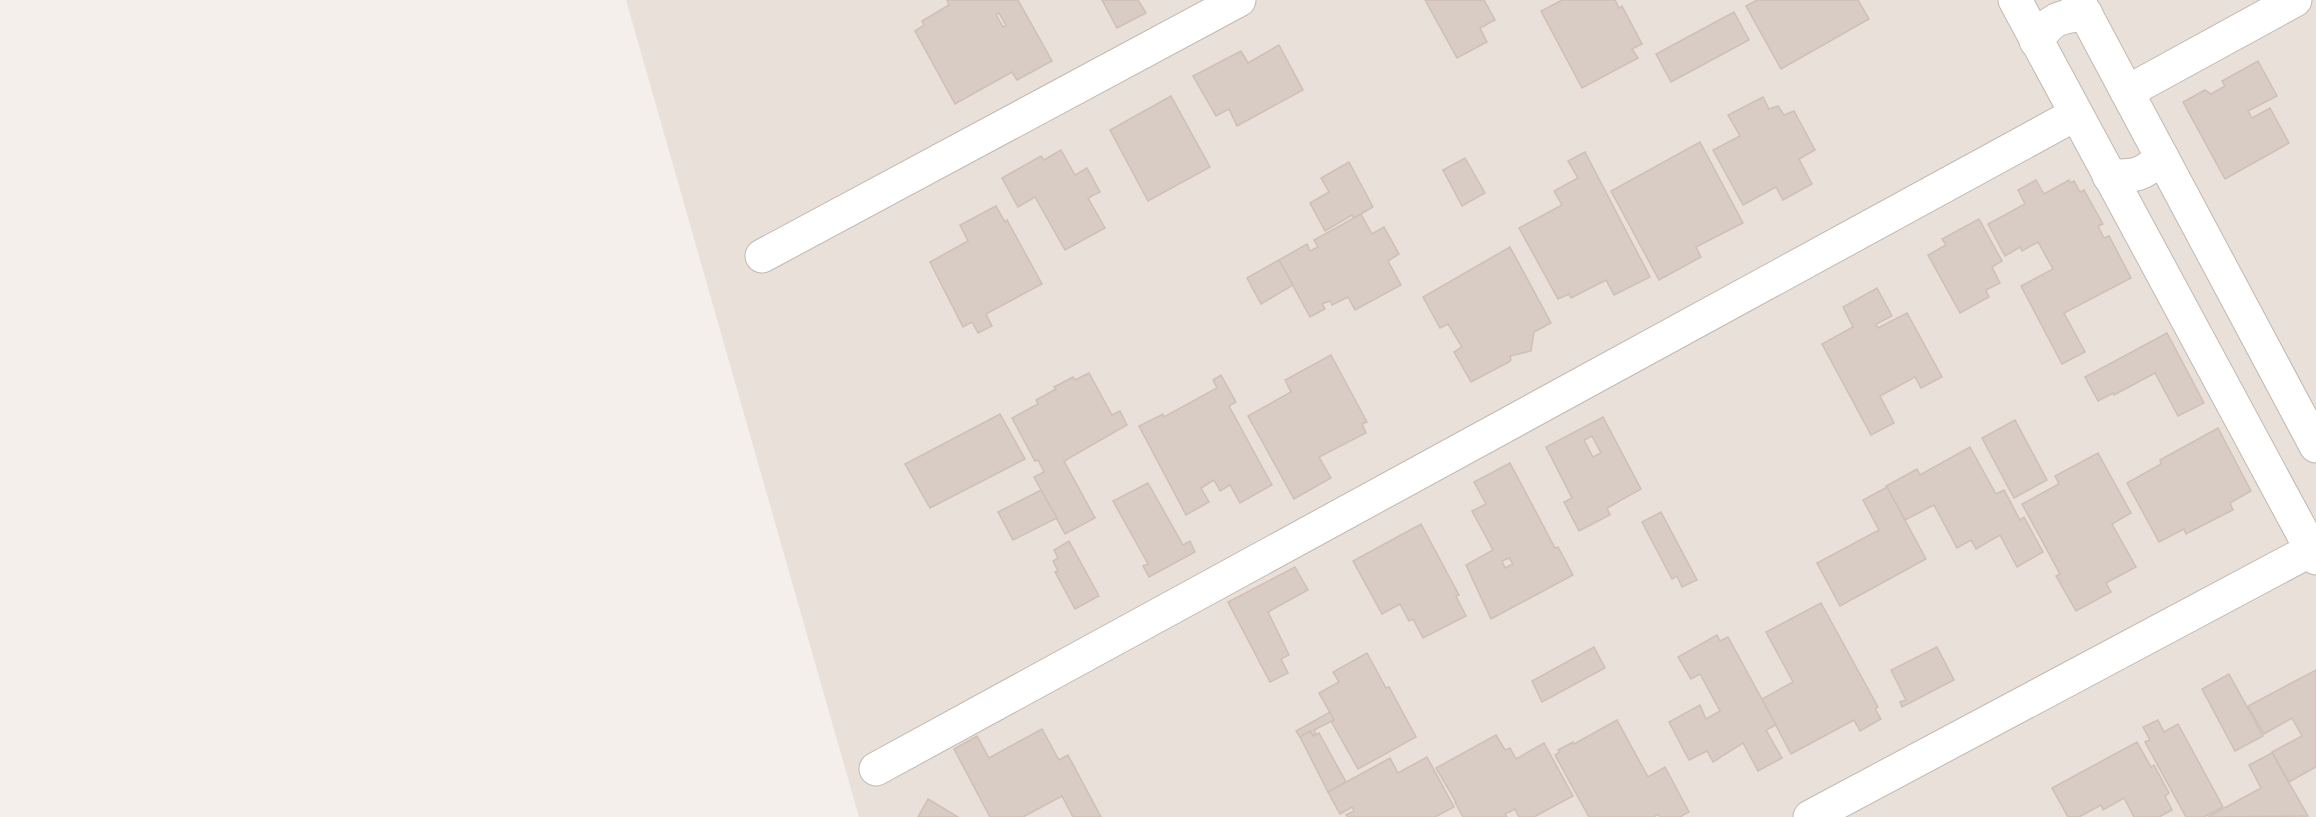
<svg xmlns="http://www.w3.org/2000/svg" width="2316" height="817" viewBox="0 0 2316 817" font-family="Rubik,sans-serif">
	<rect width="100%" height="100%" fill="#f4efeb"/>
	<polygon fill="#e8e0d9" points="626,0 2316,0 2316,817 859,817"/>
	<g fill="#d8ccc4" stroke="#d0bfb5" stroke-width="1.5" fill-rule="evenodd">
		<path d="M947,0H1018L1052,61L1017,80L1012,72L955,104L915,31L924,25L922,21L949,5ZM999,13L1006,25L1003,27L996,15Z"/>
		<polygon points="1102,0 1138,0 1146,13 1117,28"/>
		<polygon points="1425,0 1484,0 1495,20 1480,28 1487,42 1457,58"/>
		<polygon points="1562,0 1615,0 1619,8 1622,6 1642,44 1632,49 1638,58 1582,88 1541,11"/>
		<polygon points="1757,0 1858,0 1869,19 1781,69 1746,6"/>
		<polygon points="1734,12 1749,40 1671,82 1656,54"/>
		<polygon points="1279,45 1303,90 1237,126 1229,109 1216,116 1193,76 1241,51 1248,63"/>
		<polygon points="2258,61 2277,96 2248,111 2252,118 2270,108 2289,143 2225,179 2183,102 2205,90 2211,94 2225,86 2222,81"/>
		<polygon points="1171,96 1210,167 1148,201 1110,130"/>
		<polygon points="1763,97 1769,109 1778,106 1784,115 1794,111 1815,150 1799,159 1812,184 1783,200 1776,187 1743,205 1713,150 1740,136 1728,115"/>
		<polygon points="1700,142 1743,223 1696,247 1701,257 1659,280 1611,191"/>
		<polygon points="1061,150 1075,175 1087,168 1100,192 1088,198 1105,228 1065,250 1035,197 1018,207 1002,178 1041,156 1044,160"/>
		<polygon points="1585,152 1650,277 1614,295 1606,280 1571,298 1569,294 1558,299 1519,228 1562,205 1554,191 1578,178 1568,161"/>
		<polygon points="1465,158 1485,193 1462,206 1443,170"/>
		<polygon points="1349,162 1373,207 1354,218 1352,215 1325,231 1310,203 1329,192 1321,178"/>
		<polygon points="2036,180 2044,194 2069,180 2070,183 2074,181 2080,192 2084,190 2103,224 2098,226 2104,238 2109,236 2131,278 2064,313 2085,352 2062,364 2021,286 2053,269 2038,242 2022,251 2020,247 2005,256 1988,224 2025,204 2018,190"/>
		<polygon points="996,206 1005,222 1007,220 1042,284 986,314 992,326 978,333 972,322 963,327 930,262 968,241 960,225"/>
		<polygon points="1361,214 1372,234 1384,227 1399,254 1388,261 1401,285 1355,310 1348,297 1332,305 1330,301 1322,304 1325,309 1310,317 1279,260 1307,244 1310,251 1318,247 1314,240"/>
		<polygon points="1979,219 2002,261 1992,267 2000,283 1986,290 1989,297 1960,313 1928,255 1946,245 1942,239"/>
		<polygon points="1510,247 1551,323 1534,332 1531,351 1510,356 1511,360 1509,362 1471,382 1454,352 1462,347 1448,324 1440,328 1423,297"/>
		<polygon points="1279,260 1293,285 1261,304 1247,278"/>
		<polygon points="1877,288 1892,316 1876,324 1878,328 1907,313 1942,377 1921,388 1915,377 1880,396 1894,423 1871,435 1822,344 1853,327 1843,307"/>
		<polygon points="2167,333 2204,403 2178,416 2155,373 2114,395 2113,393 2098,401 2085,377"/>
		<polygon points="1331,355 1367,422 1362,424 1366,433 1319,457 1331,478 1294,499 1248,416 1291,392 1285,380"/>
		<polygon points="1089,373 1112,415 1120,411 1127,425 1064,461 1095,518 1065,534 1034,477 1044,472 1038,460 1035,461 1012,418 1038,404 1036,400 1056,389 1054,387 1073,377 1075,380"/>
		<polygon points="1221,375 1236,402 1229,406 1272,485 1240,503 1230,485 1220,491 1214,480 1201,488 1209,502 1186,515 1139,426 1163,414 1164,417 1217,388 1213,380"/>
		<polygon points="1000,414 1025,459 930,508 905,464"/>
		<path d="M1603,417L1641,489L1607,508L1610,515L1579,531L1564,502L1572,498L1546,447ZM1592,436L1601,453L1593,457L1584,440Z"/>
		<polygon points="2015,420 2047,480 2014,498 1982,438"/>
		<polygon points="2218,428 2251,491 2230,503 2233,510 2186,534 2184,529 2159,542 2127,483 2161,464 2160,460"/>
		<polygon points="1970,447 1996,494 2004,490 2020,520 2024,517 2043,552 2017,567 2000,535 1976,549 1971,540 1957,548 1934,505 1905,520 1886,486 1917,469 1920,475"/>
		<polygon points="2098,453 2131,513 2112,524 2136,567 2106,583 2111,592 2076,611 2056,576 2060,574 2022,504 2059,484 2055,476"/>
		<path d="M1510,463L1555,548L1558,547L1573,575L1491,619L1466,565L1493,550L1472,511L1486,504L1474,482ZM1509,558L1513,564L1505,568L1502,561Z"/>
		<polygon points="1148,483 1183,545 1190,541 1195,552 1149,577 1143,566 1148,564 1113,501"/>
		<polygon points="1887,487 1926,559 1840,606 1817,563 1879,530 1863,500"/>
		<polygon points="1041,490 1057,518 1013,540 998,512"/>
		<polygon points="1661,512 1697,580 1682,587 1677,576 1672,579 1642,522"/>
		<polygon points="1421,524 1459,595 1456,596 1466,616 1423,638 1413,619 1409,621 1400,604 1382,614 1353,561"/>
		<polygon points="1069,541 1099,596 1075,609 1055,572 1058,571 1053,561 1058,558 1054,550"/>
		<polygon points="1295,567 1308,590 1268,612 1289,655 1281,659 1288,673 1270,682 1228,602"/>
		<polygon points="1821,603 1878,707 1875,709 1881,719 1860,731 1854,720 1791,754 1762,699 1793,682 1766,632"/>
		<polygon points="1717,635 1720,641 1728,637 1776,725 1766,730 1782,758 1758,771 1743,743 1713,762 1707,751 1689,760 1669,722 1700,705 1706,719 1720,711 1700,674 1691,679 1678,657"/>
		<polygon points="1594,647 1605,668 1542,702 1532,681"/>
		<polygon points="1937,647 1954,680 1902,707 1900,702 1906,700 1891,670"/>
		<polygon points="1367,653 1386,688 1389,687 1416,737 1358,769 1331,721 1334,720 1319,693 1339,682 1333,672"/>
		<polygon points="2316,670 2316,767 2289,782 2272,752 2302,736 2292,718 2264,734 2248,706"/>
		<polygon points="2229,674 2263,736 2235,751 2202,689"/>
		<polygon points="1330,712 1334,720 1314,730 1316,734 1313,736 1310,731 1300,737 1296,731"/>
		<polygon points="1617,720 1648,777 1665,767 1689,812 1680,817 1660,817 1658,814 1654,817 1589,817 1555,755 1560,752 1558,750 1573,742 1574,744"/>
		<polygon points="2158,720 2164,732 2178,724 2223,807 2204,817 2186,817 2145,742 2150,740 2143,727"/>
		<polygon points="1042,729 1059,760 1068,755 1101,817 1073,817 1062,796 1023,817 990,817 954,749 977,736 989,758"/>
		<polygon points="1310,731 1313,736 1319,733 1346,782 1328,792 1300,737"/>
		<polygon points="1496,735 1505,750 1510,748 1516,759 1544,743 1573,796 1534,817 1519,817 1515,809 1505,814 1507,817 1463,817 1455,802 1456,802 1436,768"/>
		<polygon points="2137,742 2151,767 2154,765 2169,793 2165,796 2172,810 2159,817 2134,817 2124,798 2103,810 2101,805 2079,817 2068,817 2052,788"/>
		<polygon points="2272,753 2308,816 2208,817 2261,788 2249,765"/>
		<polygon points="1427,757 1454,807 1435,817 1348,817 1346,815 1354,811 1352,807 1340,814 1328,792 1390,758 1398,773"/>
		<polygon points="928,799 958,817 918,817"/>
	</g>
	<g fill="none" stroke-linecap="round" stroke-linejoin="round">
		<g stroke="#c2b8b1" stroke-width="35">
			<g id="minor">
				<polyline points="2015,0 2316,558"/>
				<polyline points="2078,0 2316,446"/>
				<path d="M2036,41C2053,18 2057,17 2086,14"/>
				<polyline points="2127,92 2295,0"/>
				<path d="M2109,176C2136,176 2142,176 2162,157"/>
				<polyline points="762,256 1239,0"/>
				<polyline points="876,769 2076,114"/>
				<polyline points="1810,817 2311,550"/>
			</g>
		</g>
		<use href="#minor" stroke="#fff" stroke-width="33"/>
	</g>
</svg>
